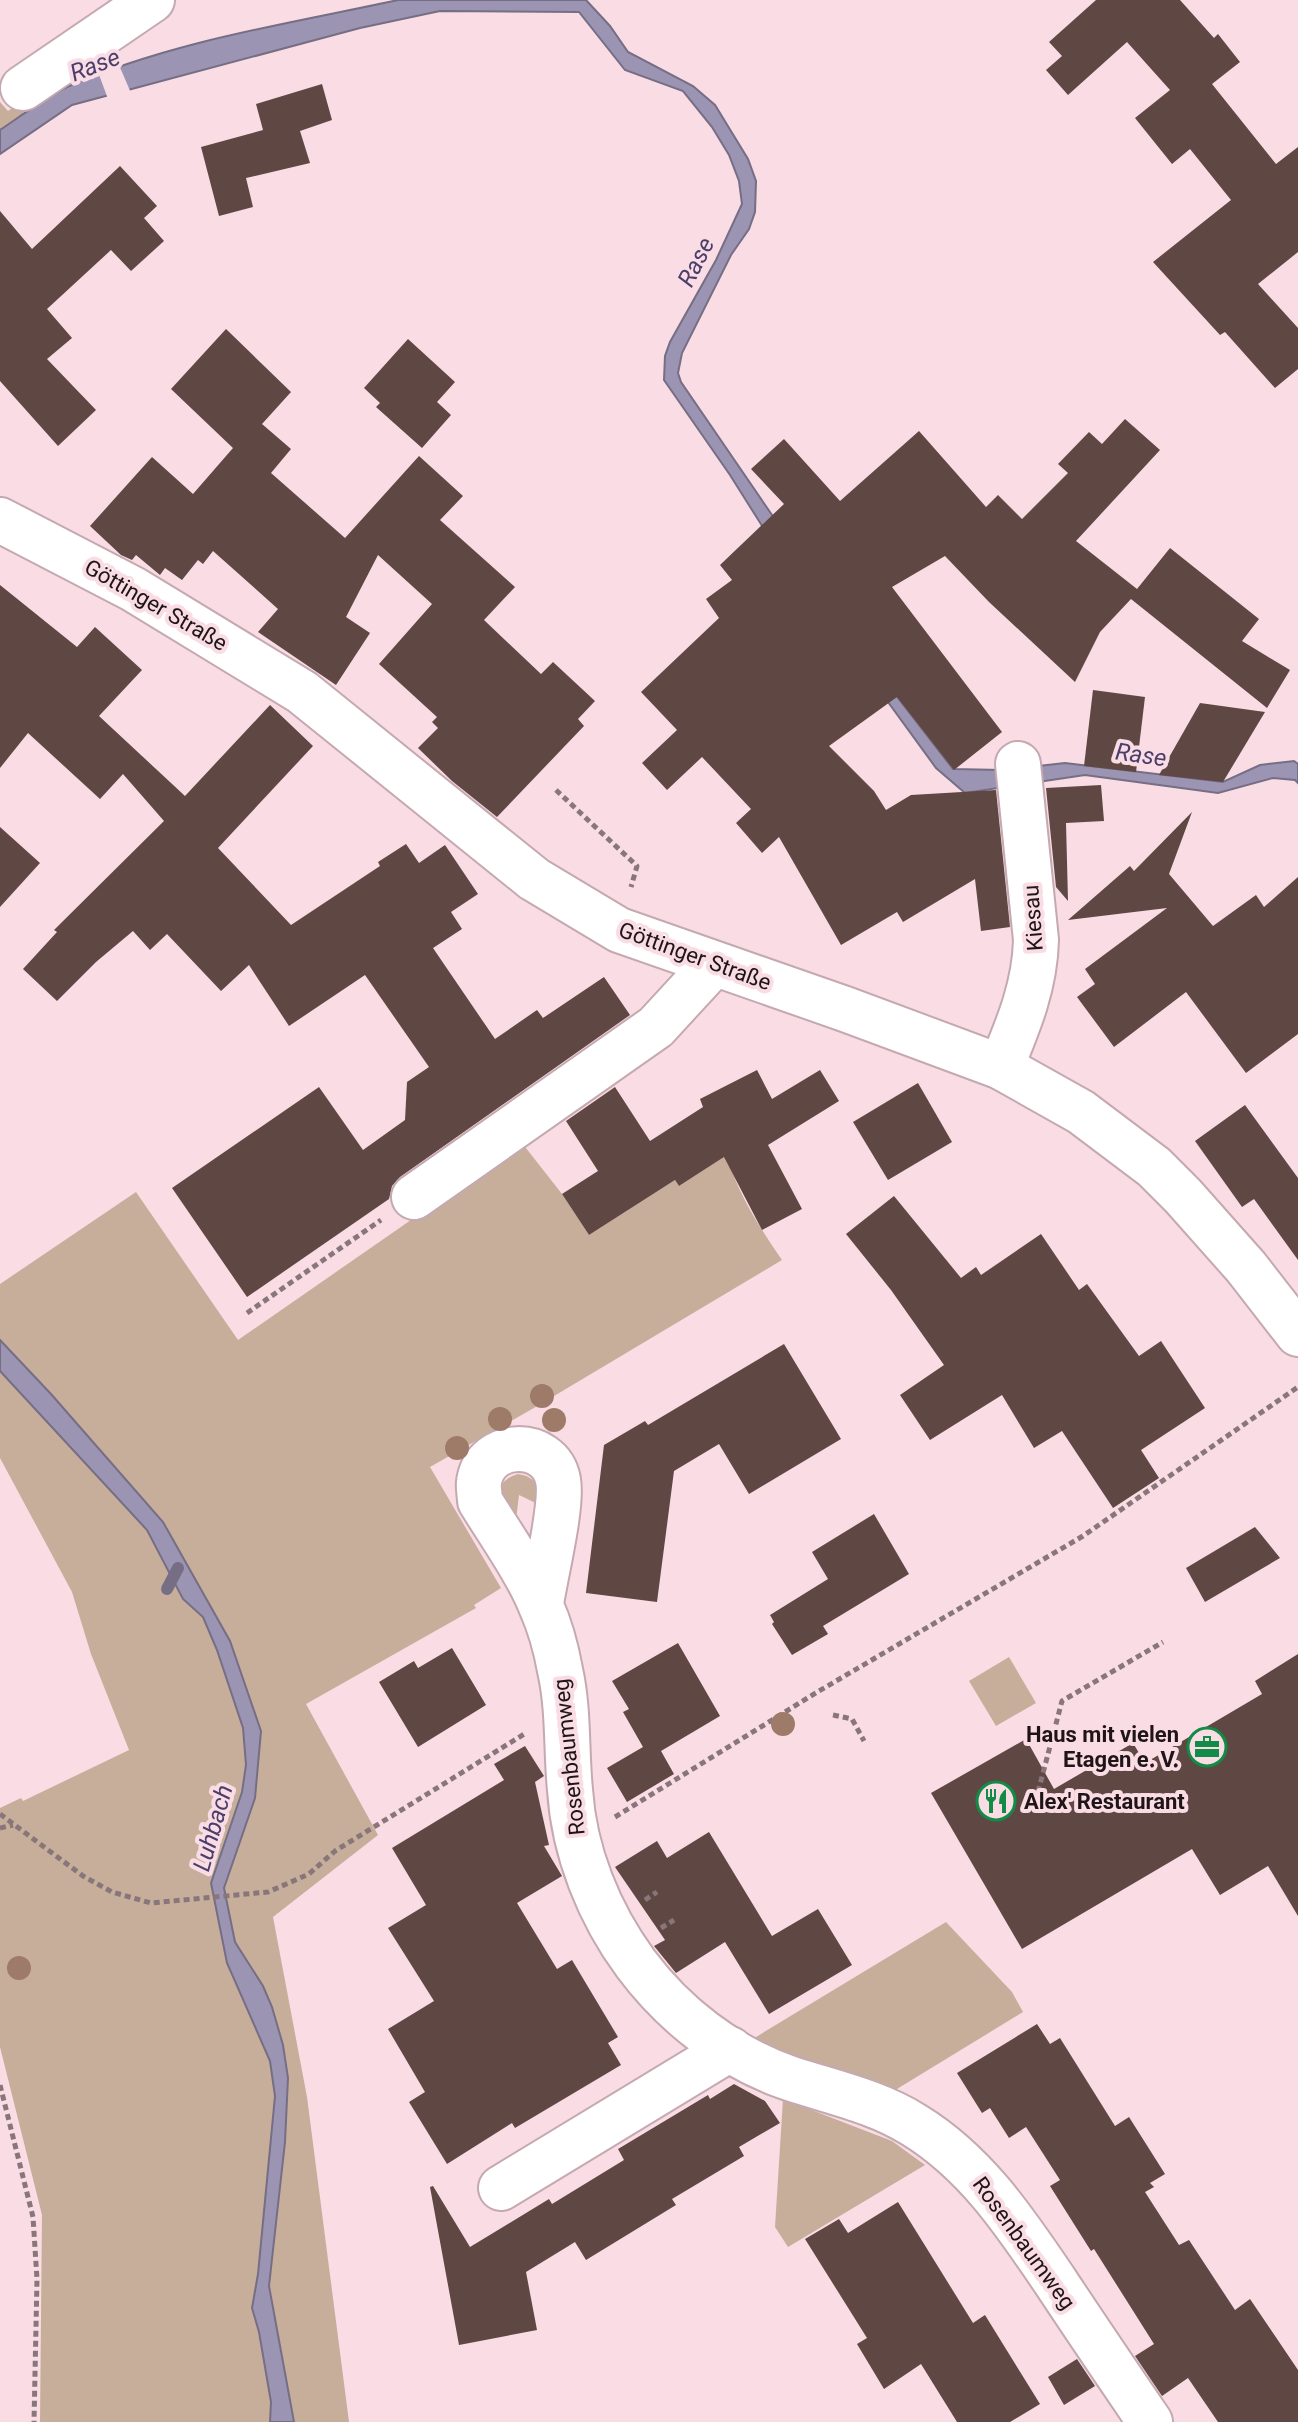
<svg xmlns="http://www.w3.org/2000/svg" width="1298" height="2422" viewBox="0 0 1298 2422" font-family="Roboto,sans-serif">
	<rect width="100%" height="100%" fill="#f9dce4"/>
	<g fill="#c7ae9b">
		<polygon points="0,102 8,111 18,104 24,114 0,130"/>
		<path d="M522,1143L562,1194L589,1235L675,1180L679,1186L727,1155C737,1193 760,1228 782,1260L539,1405L430,1467L501,1588L474,1605L476,1608L306,1704L378,1835L273,1917L307,2097L349,2422H40L42,2215L0,2047V1808L21,1798L23,1801L129,1750L91,1654L72,1592L0,1458V1284L136,1192L238,1340Z"/>
		<path d="M518,1474C538,1477 539,1489 544,1507L519,1495L515,1528L537,1542L534,1554L497,1507C499,1489 499,1480 518,1474Z"/>
		<polygon points="1009,1657 1036,1703 996,1726 969,1681"/>
		<polygon points="946,1922 1012,1992 1023,2012 892,2092 792,2058 751,2040"/>
		<polygon points="783,2099 892,2141 925,2165 788,2247 775,2227"/>
	</g>
	<g fill="#9c94b3" stroke="#766e84" stroke-width="2">
		<path d="M398,0H586L610,26L628,52L693,86L715,105L748,159L756,181L755,212L749,229L731,255L682,353L678,373L681,382L891,689L953,769L1002,770L1065,763L1223,782L1260,765L1294,761L1298,764V783L1295,780L1273,778L1218,793L1085,775L965,793L936,768L776,548L730,475L664,380L665,356L670,342L716,260L742,204L739,181L729,155L712,127L683,91L625,70L579,12L440,11L360,28L72,105L0,154V130C21,116 44,98 67,87C172,41 287,24 398,0Z"/>
		<polygon points="0,1340 51,1394 163,1522 230,1641 261,1731 255,1798 224,1888 235,1942 263,1986 272,2007 283,2045 288,2078 285,2142 269,2286 294,2422 270,2422 271,2402 259,2332 252,2308 258,2274 275,2096 270,2061 227,1963 211,1883 242,1792 246,1765 243,1728 217,1650 203,1617 183,1599 147,1530 0,1371"/>
	</g>
	<polygon fill="#f9dce4" points="119,65 131,93 108,99 98,72"/>
	<g fill="none" stroke-linecap="round" stroke-linejoin="round">
		<polyline stroke="#766e84" stroke-width="12" points="167,1589 178,1568"/>
	</g>
	<g fill="#5f4743">
		<polygon points="1096,0 1180,0 1214,38 1218,34 1240,62 1212,84 1276,164 1298,147 1298,252 1258,284 1298,328 1298,369 1275,388 1225,332 1220,335 1153,262 1231,200 1190,149 1172,164 1135,118 1170,90 1127,42 1068,95 1046,70 1062,56 1049,42"/>
		<polygon points="322,84 332,120 300,131 310,163 246,178 253,207 219,216 201,147 263,130 256,104"/>
		<polygon points="120,166 157,206 144,218 164,241 131,271 111,250 47,309 72,338 47,359 96,410 58,446 0,381 0,211 32,249"/>
		<polygon points="226,329 291,392 262,424 291,449 271,473 345,538 419,456 463,496 440,520 515,587 484,620 541,674 553,662 595,701 578,719 584,726 497,817 452,781 418,748 438,728 432,722 437,717 379,664 432,604 378,555 346,617 370,633 336,685 258,632 278,609 213,551 203,564 198,560 182,580 165,568 160,575 136,555 132,560 121,555 90,526 152,457 193,494 233,448 171,389"/>
		<polygon points="408,339 455,382 437,402 451,415 422,448 376,407 380,403 364,388"/>
		<polygon points="1125,419 1160,450 1076,541 1137,589 1170,548 1259,619 1242,641 1290,670 1267,708 1131,599 1100,632 1075,682 989,602 945,556 892,587 1002,732 954,770 897,697 829,746 874,791 886,810 911,795 996,790 1010,927 981,931 975,879 903,922 897,912 841,945 779,837 762,853 736,823 751,809 702,757 667,790 642,763 677,730 641,692 719,618 706,599 732,580 720,565 784,504 751,469 784,439 840,501 919,431 986,507 998,495 1022,519 1068,473 1058,464 1089,432 1102,444"/>
		<polygon points="0,585 77,647 95,627 142,670 99,716 185,796 270,705 313,746 218,848 291,925 380,866 378,862 406,844 419,863 445,845 478,894 451,912 462,929 433,948 495,1039 537,1010 543,1018 604,977 630,1015 400,1177 392,1186 389,1199 247,1297 172,1188 319,1087 363,1150 405,1120 407,1082 429,1067 365,975 289,1026 249,965 221,991 167,934 150,950 133,931 96,962 57,1001 23,969 57,932 54,930 164,821 123,774 100,799 28,733 0,768"/>
		<polygon points="1093,690 1145,697 1136,772 1084,766"/>
		<polygon points="1200,703 1265,712 1223,782 1159,775"/>
		<polygon points="1101,785 1104,821 1066,823 1068,901 1056,887 1046,788"/>
		<polygon points="1192,812 1169,874 1213,926 1256,895 1264,907 1298,877 1298,1034 1246,1073 1186,992 1114,1047 1077,997 1095,984 1085,969 1167,908 1068,920 1130,866 1134,871"/>
		<polygon points="0,827 40,863 0,907"/>
		<polygon points="757,1070 772,1099 820,1070 839,1101 768,1145 802,1209 762,1230 724,1157 679,1186 675,1180 589,1235 562,1194 598,1171 566,1121 615,1087 650,1141 703,1107 700,1099"/>
		<polygon points="918,1083 952,1142 888,1180 853,1122"/>
		<polygon points="1245,1105 1298,1178 1298,1260 1254,1199 1242,1207 1195,1141"/>
		<polygon points="894,1196 961,1278 976,1267 981,1275 1041,1234 1079,1290 1087,1284 1139,1356 1161,1341 1205,1408 1141,1450 1159,1478 1113,1508 1062,1431 1034,1448 1002,1395 930,1440 900,1395 944,1365 891,1290 846,1234"/>
		<polygon points="784,1344 841,1439 749,1494 719,1444 674,1471 657,1602 586,1593 604,1445 645,1421 648,1425"/>
		<polygon points="874,1514 909,1574 823,1626 828,1634 792,1655 772,1624 774,1622 770,1615 828,1579 812,1552"/>
		<polygon points="1255,1527 1280,1558 1205,1602 1186,1568"/>
		<polygon points="678,1643 720,1716 661,1751 674,1774 627,1802 607,1768 643,1747 623,1712 629,1709 612,1681"/>
		<polygon points="452,1648 486,1705 418,1747 379,1682 414,1661 418,1668"/>
		<polygon points="1298,1654 1298,1916 1268,1866 1220,1895 1192,1849 1022,1949 931,1793 1026,1739 1054,1789 1133,1743 1145,1763 1262,1694 1255,1681"/>
		<polygon points="525,1746 544,1776 535,1782 549,1845 544,1846 562,1876 517,1903 557,1969 572,1960 618,2037 608,2043 621,2065 515,2128 512,2123 447,2164 409,2102 425,2092 388,2029 434,2001 388,1928 426,1905 392,1848 504,1780 494,1764"/>
		<polygon points="709,1832 772,1936 818,1909 852,1965 769,2014 725,1942 676,1973 654,1946 665,1940 615,1867 657,1841 667,1858"/>
		<polygon points="1037,2024 1050,2044 1060,2038 1115,2126 1129,2117 1165,2174 1150,2183 1154,2187 1145,2192 1179,2245 1189,2240 1235,2310 1250,2299 1298,2370 1298,2422 1218,2422 1188,2378 1162,2396 1135,2356 1154,2344 1094,2249 1091,2251 1050,2186 1060,2180 1026,2127 1009,2138 990,2108 982,2113 957,2073"/>
		<polygon points="734,2084 765,2101 780,2123 739,2147 744,2156 672,2199 676,2205 586,2260 575,2242 526,2272 537,2330 459,2345 430,2187 433,2186 470,2247 549,2199 552,2204 624,2160 618,2149 708,2095 710,2099"/>
		<polygon points="898,2202 973,2323 985,2315 1040,2404 1010,2422 957,2422 921,2364 884,2389 857,2344 867,2338 805,2239 839,2219 848,2233"/>
		<polygon points="1077,2359 1095,2386 1064,2405 1048,2377"/>
	</g>
	<g fill="none" stroke-linecap="round" stroke-linejoin="round">
		<g stroke="#c5a9b1" stroke-width="48">
			<g id="minor">
				<polyline points="23,88 152,0"/>
				<polyline points="0,520 133,589 302,692 534,879 619,930 845,1009 1001,1067 1081,1112 1154,1167 1183,1196 1246,1267 1298,1334"/>
				<path d="M1001,1067C1018,1026 1035,986 1036,940L1018,764"/>
				<polyline points="414,1197 656,1027 714,964"/>
				<path d="M541,1604C545,1576 563,1505 558,1480C550,1438 485,1439 479,1482C478,1487 480,1495 480,1501C499,1532 528,1573 541,1606C550,1626 556,1648 560,1670C569,1710 566,1750 570,1790C574,1852 599,1914 636,1964C674,2015 728,2057 789,2078C831,2092 876,2101 914,2125C976,2163 1015,2222 1055,2281C1086,2328 1118,2375 1150,2422"/>
				<polyline points="501,2188 730,2049"/>
			</g>
		</g>
		<g stroke="#89767b" stroke-width="5" stroke-dasharray="6 4" stroke-linecap="butt">
			<polyline points="556,790 637,866 631,887"/>
			<polyline points="247,1313 381,1220"/>
			<polyline points="833,1715 852,1719 864,1741"/>
			<polyline points="1038,1792 1062,1701 1163,1642"/>
			<polyline points="0,1814 83,1876 112,1892 151,1903 268,1892 309,1874 335,1851 526,1733"/>
			<polyline points="615,1817 819,1691 1083,1536 1298,1387"/>
			<polyline points="0,1828 13,1825"/>
			<polyline points="645,1900 657,1892"/>
			<polyline points="661,1928 674,1920"/>
			<polyline points="0,2085 33,2217 37,2279 34,2422"/>
		</g>
		<use href="#minor" stroke="#fff" stroke-width="44"/>
	</g>
	<g fill="#9e7b68">
		<circle cx="542" cy="1396" r="12"/>
		<circle cx="500" cy="1419" r="12"/>
		<circle cx="554" cy="1420" r="12"/>
		<circle cx="457" cy="1448" r="12"/>
		<circle cx="783" cy="1724" r="12"/>
		<circle cx="19" cy="1968" r="12"/>
	</g>
	<defs>
		<g id="office-ring" transform="scale(2)"><circle r="9.5" fill="#f9dce4" stroke="#128b46" stroke-width="1.5"/><path d="M-6-3h4V-5.5h4V-3h4V5H-6ZM-1-4.5V-3h2v-1.5ZM-6 0V1H6V0Z" fill="#128b46"/></g>
		<g id="restaurant-ring" transform="scale(2)"><circle r="9.5" fill="#f9dce4" stroke="#128b46" stroke-width="1.5"/><path d="M-5-6h1v4h1v-4h1v4h1v-4h1v5L-1.5 .5V6h-2V.5L-5-1ZM5-6V6H3V1.5H1.5Q1.5-4 5-6Z" fill="#128b46"/></g>
	</defs>
	<g fill-rule="evenodd">
		<use href="#office-ring" x="1207" y="1747"/>
		<use href="#restaurant-ring" x="996" y="1801"/>
	</g>
	<g text-anchor="middle" dominant-baseline="central" stroke-width="8" stroke-linejoin="round" paint-order="stroke">
		<g font-size="22" fill="#1f1518" stroke="#f9dce4">
			<text transform="translate(156 605) rotate(30)">Göttinger Straße</text>
			<text transform="translate(1033 918) rotate(-94)">Kiesau</text>
			<text transform="translate(695 956) rotate(20)">Göttinger Straße</text>
			<text transform="translate(569 1757) rotate(-96)">Rosenbaumweg</text>
			<text transform="translate(1024 2243) rotate(54)">Rosenbaumweg</text>
		</g>
		<g font-size="22" font-weight="bold" fill="#1f1518" stroke="#f9dce4" text-anchor="end">
			<text x="1179" y="1734">Haus mit vielen<tspan x="1179" dy="25">Etagen e. V.</tspan></text>
			<text x="1024" y="1801" text-anchor="start">Alex' Restaurant</text>
		</g>
		<g font-size="24" font-style="italic" fill="#4c3e6b" stroke="#f9dce4">
			<text transform="translate(95 65) rotate(-21)">Rase</text>
			<text transform="translate(696 262) rotate(-63)">Rase</text>
			<text transform="translate(1141 755) rotate(8)">Rase</text>
			<text transform="translate(213 1828) rotate(-74)">Luhbach</text>
		</g>
	</g>
</svg>
